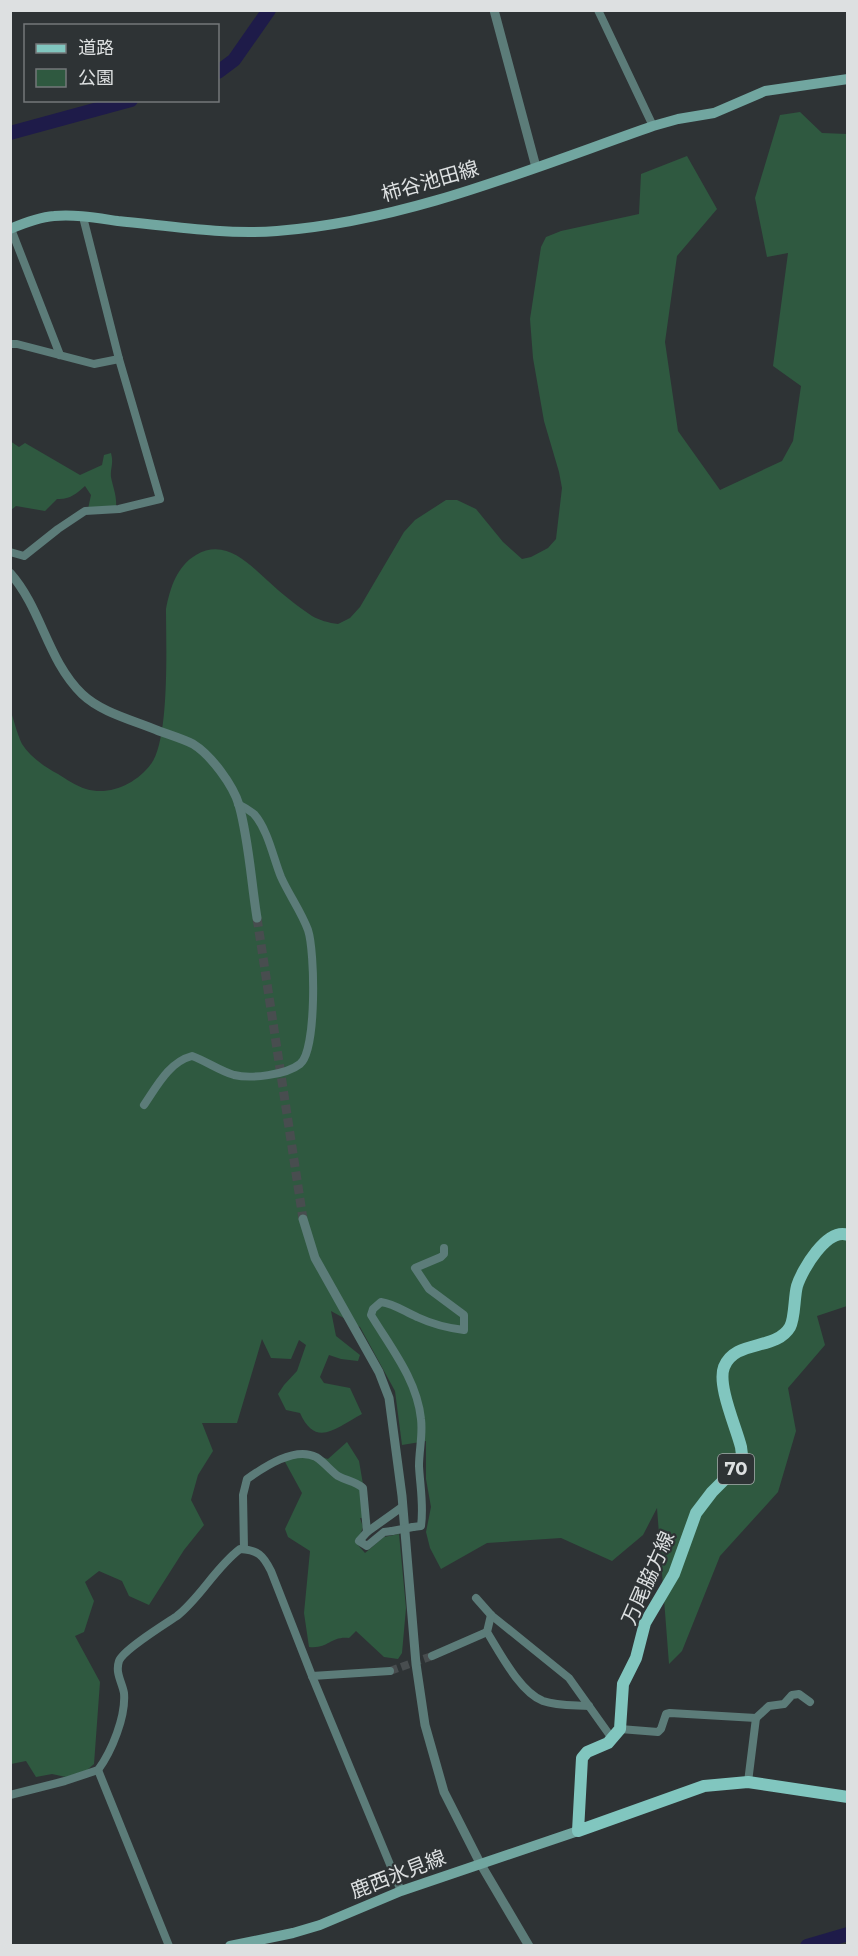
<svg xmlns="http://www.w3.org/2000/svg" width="858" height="1956" viewBox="0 0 858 1956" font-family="Montserrat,'Noto Sans JP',sans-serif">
	<rect width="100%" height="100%" fill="#2e3335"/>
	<g fill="#2f5940">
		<path d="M800,112L822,133L847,134V1306L817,1316L825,1345L788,1388L796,1431L778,1492L720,1556L682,1651L669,1664L657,1508L643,1535L612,1561L561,1538L487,1543L441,1569L430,1548L426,1532L431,1507L426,1479V1441L402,1445L395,1391L360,1327L331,1311L336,1336L360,1355L358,1361L341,1359L329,1355L320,1377L324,1383L350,1388L362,1414C337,1427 316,1449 300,1413L286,1410L278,1394L284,1385L297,1371L306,1345L299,1340L291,1359L271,1358L262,1339L237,1423H202L213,1451L198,1475L191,1500L204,1525L184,1550L149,1605L129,1596L122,1581L99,1571L85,1582L94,1601L84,1632L75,1636L100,1682L94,1764L86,1771L66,1777L52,1774L36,1777L26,1761L11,1764L10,709C14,720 17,734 22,744C30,757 45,767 58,774C66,779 76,786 86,789C110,796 136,784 151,764C170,739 166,642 166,609C170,588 177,566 196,555C225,538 248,563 268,581C281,593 297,606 312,616C319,620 329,623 338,624L350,618L360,607L404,532L415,520L446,500H457L476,509L503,542L522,559L531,557L548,548L556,539L562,488L559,472L544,421L533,358L530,319L541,247L546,237L561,231L639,214L641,174L687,156L717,209L677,256L665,342L678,431L720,490L782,461L793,441L801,386L773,366L788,253L767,257L755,198L780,115Z"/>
		<path d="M10,441L19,447L25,443L80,475L102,465L104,455L111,453C114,465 110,468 111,477C113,488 117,495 116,507L88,509L91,495L85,486C76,494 69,500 57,499L45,511L16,506L11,510Z"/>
		<path d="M347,1442L359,1461L369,1519L360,1518L363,1527L357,1544L365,1553L384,1537L399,1534L406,1608L402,1653L398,1659L384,1657L356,1631L349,1638C330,1636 329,1649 309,1647L304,1613L310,1551L288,1537L285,1529L302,1493L284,1460C299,1457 314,1454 328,1459Z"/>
	</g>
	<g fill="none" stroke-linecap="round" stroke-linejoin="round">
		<g stroke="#1e1b49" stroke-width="14">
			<polyline points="218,72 234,60 269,10"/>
			<polyline points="10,133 131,100"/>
			<polyline points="807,1946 848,1934"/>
		</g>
		<polyline stroke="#484d4f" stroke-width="8" stroke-dasharray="8 4" stroke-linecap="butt" points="390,1671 432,1656"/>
		<polyline stroke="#484d4f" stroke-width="9" stroke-dasharray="9 4.5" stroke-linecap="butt" points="257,918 303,1219"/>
		<g stroke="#5c7c79" stroke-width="8">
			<polyline points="598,10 653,126"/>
			<polyline points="11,229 60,355"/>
			<polyline points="10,344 17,344 94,364 119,359"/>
			<polyline points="10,552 24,556 58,529 85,511 119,509 160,499 119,359 83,217"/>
			<path d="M144,1105C157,1086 169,1062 192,1056C206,1061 220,1071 234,1075C251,1079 286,1075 300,1064C317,1051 315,951 308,930C301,911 289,895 281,877C273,857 268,830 254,814C249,810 244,807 238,804"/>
			<path d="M413,1527L421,1526C424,1505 420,1486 419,1466C419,1450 423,1435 421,1419C417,1380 391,1348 371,1315L373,1309L381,1302C395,1304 405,1312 417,1317C432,1324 447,1328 464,1330V1315L429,1289L415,1268L441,1257L444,1254V1248"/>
			<polyline points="392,1531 384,1532 367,1546 359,1541 367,1532 402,1507"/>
			<path d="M244,1549L243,1495L247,1479C264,1467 295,1446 316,1457C324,1462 330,1470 338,1476C347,1481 355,1481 363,1488L367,1532"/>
			<polyline points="476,1598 491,1615 569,1678 611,1737"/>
			<path d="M491,1615L487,1632C500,1653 520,1692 543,1701C557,1706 574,1705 589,1706"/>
			<polyline points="432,1656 487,1632"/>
			<polyline points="312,1676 390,1671"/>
			<polyline points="620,1729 658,1732 661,1729 666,1714 670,1713 756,1718"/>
			<polyline points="98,1770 169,1946"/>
			<polyline points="748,1782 756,1718 769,1706 784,1704 792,1695 799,1694 810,1702"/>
			<path d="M10,1795L65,1781L98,1770C112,1751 126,1716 124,1693C122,1682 115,1673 119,1661C123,1650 165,1624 177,1616C201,1597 215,1568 240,1549C258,1550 263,1555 271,1571L312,1676L401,1891"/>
		</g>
		<g stroke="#5c7c79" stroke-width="9">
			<polyline points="494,10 536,167"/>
			<path d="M10,573C42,609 47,660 82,694C102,713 133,720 159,731C170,735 183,739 193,744C211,755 233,785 239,805C249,841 251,881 257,918"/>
			<polyline points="303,1219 315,1258 379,1372 389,1398 402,1496 416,1664 425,1725 444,1792 480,1863 529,1946"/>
		</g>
		<g stroke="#71a6a0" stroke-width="10">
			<path d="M10,229C24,223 39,217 54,216C75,214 97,218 118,221C170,226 224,235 277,231C407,221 530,169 653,126L678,119L714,113L765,91L848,79"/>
			<polyline points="230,1946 293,1933 320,1925 401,1891 578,1831"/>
		</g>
		<path stroke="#81c6bf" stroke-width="12" d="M848,1235C827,1227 802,1270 797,1286C794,1297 795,1318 790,1327C776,1351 735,1339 724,1367C717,1385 736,1427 741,1447L742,1455L739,1465L712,1492L696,1513L674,1574L645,1623L636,1658L623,1684L620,1729L608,1743L587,1752L582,1758L578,1831L704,1786L748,1782L848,1797"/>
		<polyline stroke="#5c7c79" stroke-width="8" points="392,1531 413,1527"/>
	</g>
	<g text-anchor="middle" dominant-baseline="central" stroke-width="4.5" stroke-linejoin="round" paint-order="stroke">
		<rect fill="#2e3335" stroke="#a8acad" stroke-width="1.5" x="718" y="1454" width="36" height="30" rx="4.5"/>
		<g font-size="18" font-weight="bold" fill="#dde0e1">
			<text x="736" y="1469">70</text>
		</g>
		<g font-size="20" fill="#dde0e1" stroke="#2e3335">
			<text transform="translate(430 181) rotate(-16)">柿谷池田線</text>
			<text transform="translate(648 1578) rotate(-66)">万尾脇方線</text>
			<text transform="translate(398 1874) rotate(-21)">鹿西氷見線</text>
		</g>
	</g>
	<rect width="858" height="1956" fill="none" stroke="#dde0e1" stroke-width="24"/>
	<rect x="24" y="24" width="195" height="78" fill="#2e3335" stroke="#74787a" stroke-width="1.5"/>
	<rect x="36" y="44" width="30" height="9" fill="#81c6bf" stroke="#74787a" stroke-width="1.5"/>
	<text x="78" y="54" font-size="18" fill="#dde0e1">道路</text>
	<rect x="36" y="69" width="30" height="18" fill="#2f5940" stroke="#74787a" stroke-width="1.5"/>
	<text x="78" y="84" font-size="18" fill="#dde0e1">公園</text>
</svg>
